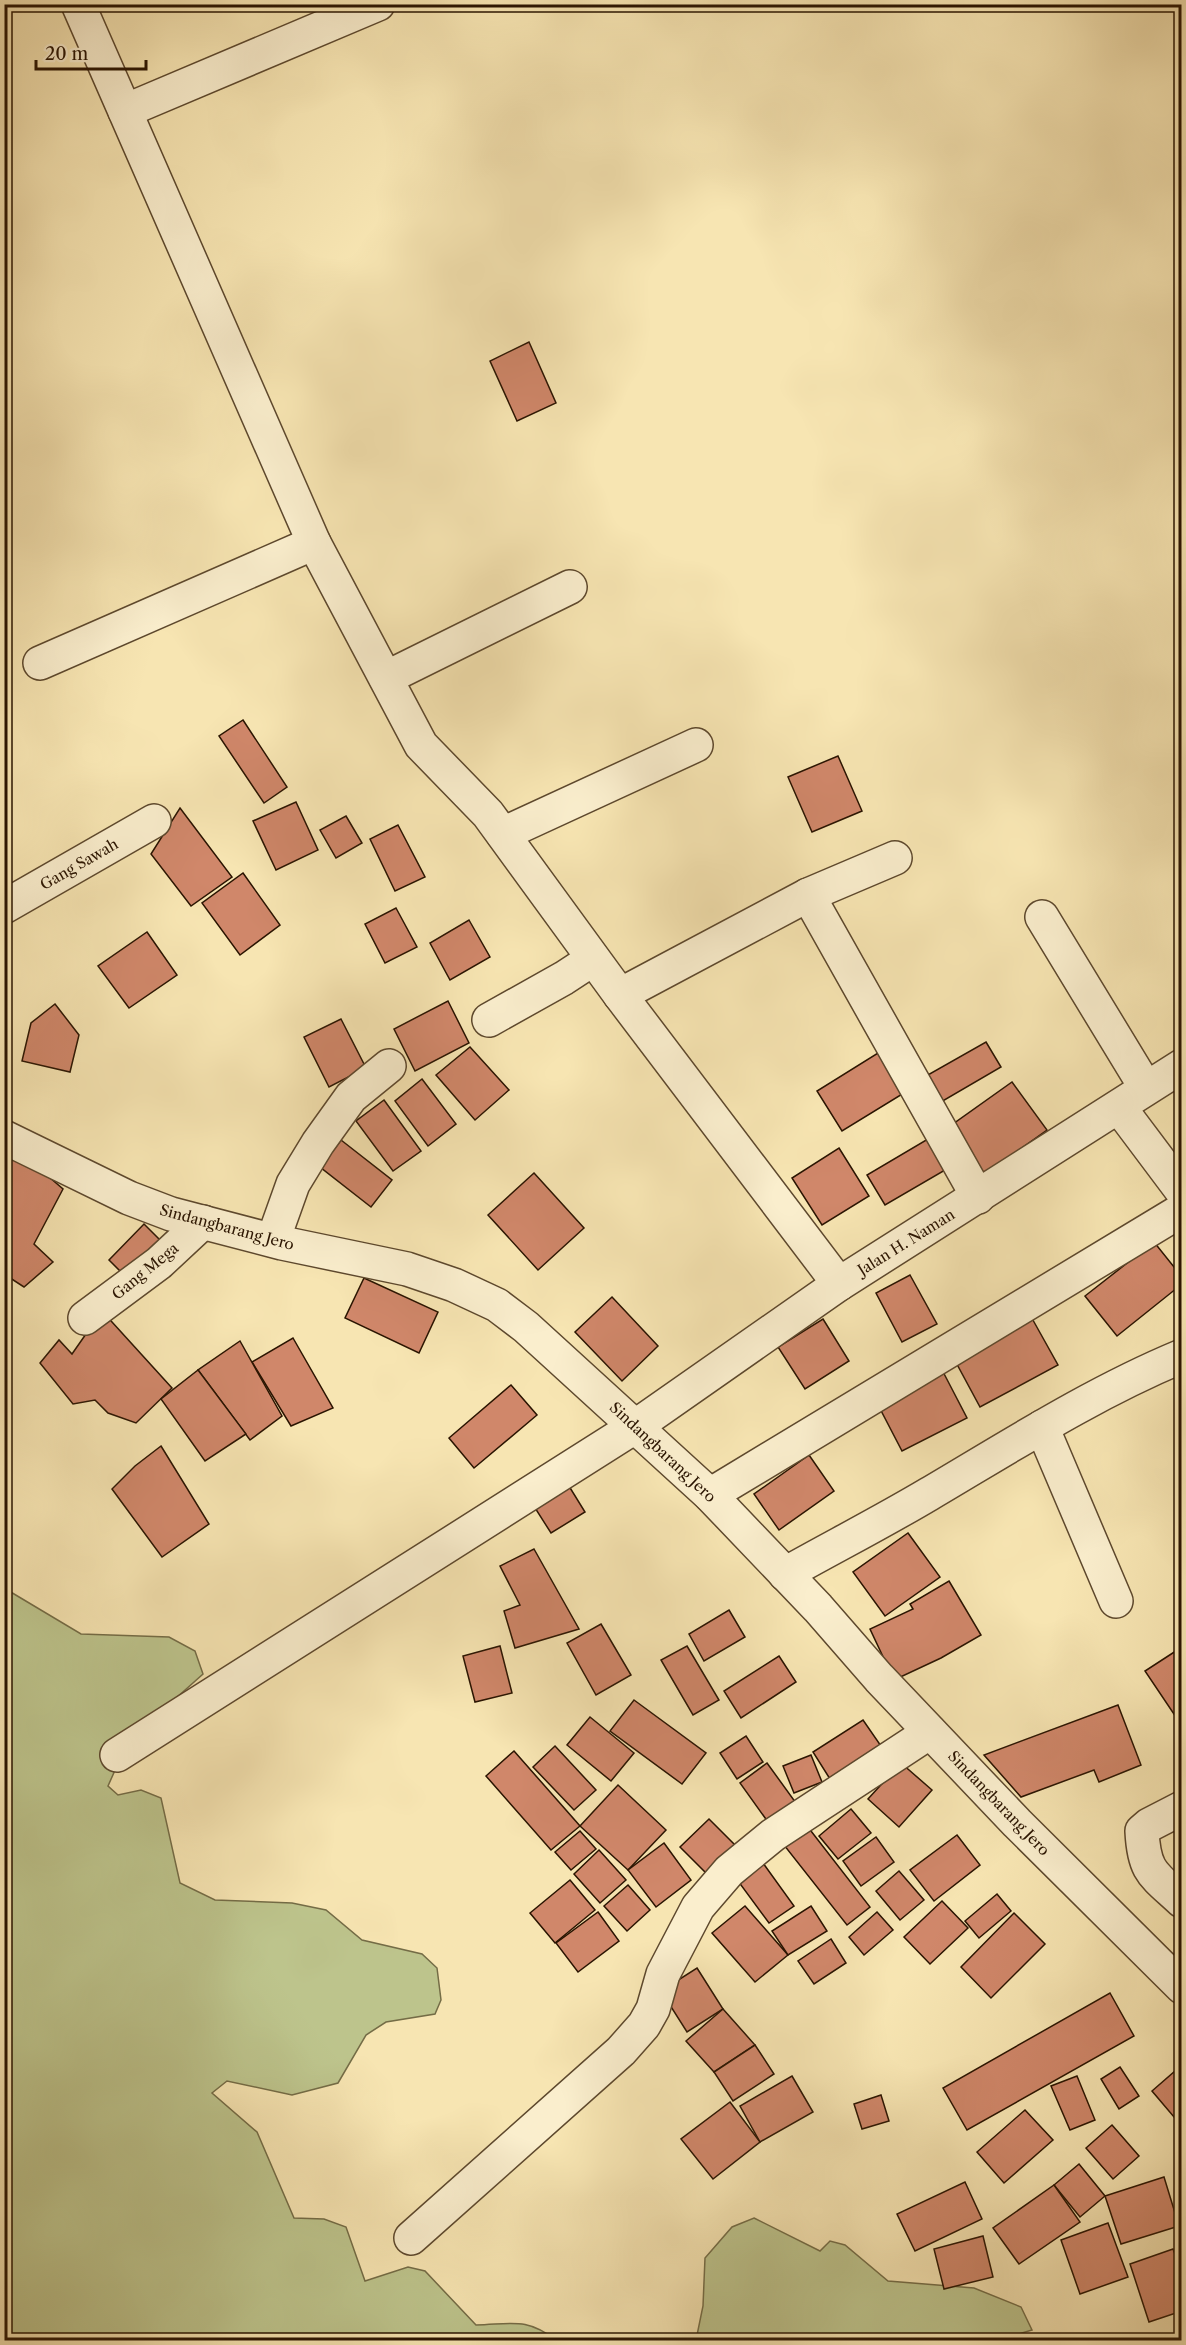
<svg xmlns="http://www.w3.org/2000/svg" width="1186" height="2345" viewBox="0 0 1186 2345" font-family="'Libre Caslon Text',serif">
	<rect width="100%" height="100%" fill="#f7e5b2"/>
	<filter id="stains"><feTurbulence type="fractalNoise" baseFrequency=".00333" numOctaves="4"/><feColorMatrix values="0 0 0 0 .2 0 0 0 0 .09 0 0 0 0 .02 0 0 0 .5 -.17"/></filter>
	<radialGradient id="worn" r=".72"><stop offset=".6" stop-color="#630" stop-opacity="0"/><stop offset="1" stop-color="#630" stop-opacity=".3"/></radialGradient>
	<g fill="#bdc48c" stroke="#746c46" stroke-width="1.5">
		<path d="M4,1588L81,1634L169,1637L195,1651L203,1674L128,1741L108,1786L118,1795L141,1790L161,1798L180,1883L215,1900L292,1903L326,1910L362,1940L422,1954L437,1968L441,2000L435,2014L386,2022L366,2035L338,2083L292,2095L227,2081L212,2093L257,2132L294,2218L324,2219L346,2227L365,2281L408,2267L425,2271L476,2325C512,2324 526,2317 556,2340H12L5,2333Z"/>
		<polygon points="754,2218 820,2251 830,2241 845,2245 888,2281 974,2288 1021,2307 1032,2330 998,2340 696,2340 703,2306 705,2258 732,2227"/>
	</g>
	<g fill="#d0876a" stroke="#2a1401" stroke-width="1.5">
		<polygon points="529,342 556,403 517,421 490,361"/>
		<polygon points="243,720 287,787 264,803 219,736"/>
		<polygon points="838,756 862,811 812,832 788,777"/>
		<polygon points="296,802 318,850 276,870 253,821"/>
		<polygon points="180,808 232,877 191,906 151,854"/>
		<polygon points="346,816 362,843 336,858 320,830"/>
		<polygon points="398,825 425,877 395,891 370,839"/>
		<polygon points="243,873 280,925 240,955 202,903"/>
		<polygon points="396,908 417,947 385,963 365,924"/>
		<polygon points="469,920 490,957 450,980 430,943"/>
		<polygon points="147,932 177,975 129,1008 98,966"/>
		<polygon points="448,1001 469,1043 415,1071 394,1029"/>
		<polygon points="55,1004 79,1035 70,1072 22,1061 31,1023"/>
		<polygon points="341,1019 366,1068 329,1087 304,1037"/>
		<polygon points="986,1042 1001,1067 941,1102 926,1076"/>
		<polygon points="470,1047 509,1090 475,1120 436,1075"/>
		<polygon points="878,1053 904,1093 842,1131 817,1091"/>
		<polygon points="422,1079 456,1124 428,1146 395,1101"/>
		<polygon points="1012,1082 1047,1130 981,1177 946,1129"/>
		<polygon points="384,1100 421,1151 393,1171 356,1121"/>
		<polygon points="933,1136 952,1166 885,1205 867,1175"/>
		<polygon points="341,1140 392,1180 371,1207 320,1167"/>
		<polygon points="8,1142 63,1189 34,1244 53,1262 24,1287 4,1274 4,1148"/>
		<polygon points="839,1148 869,1196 822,1225 792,1178"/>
		<polygon points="534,1173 584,1228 538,1270 488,1215"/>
		<polygon points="144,1224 165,1245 130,1281 109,1260"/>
		<polygon points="1154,1242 1182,1277 1182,1284 1117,1336 1085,1296"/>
		<polygon points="910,1275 937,1324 902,1342 876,1293"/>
		<polygon points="364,1278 438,1312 419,1353 345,1318"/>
		<polygon points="612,1297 658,1346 622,1381 575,1332"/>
		<polygon points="102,1311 172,1388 136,1423 108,1413 95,1400 73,1404 40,1363 59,1340 72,1354"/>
		<polygon points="1029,1313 1058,1365 980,1407 952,1355"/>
		<polygon points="823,1319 849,1361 805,1389 778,1347"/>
		<polygon points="293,1338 333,1408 291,1426 252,1362"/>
		<polygon points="240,1341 282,1416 250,1440 198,1370"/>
		<polygon points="940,1366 967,1418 902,1451 875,1399"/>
		<polygon points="198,1370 246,1434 205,1461 161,1399"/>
		<polygon points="511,1385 537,1415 474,1468 449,1438"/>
		<polygon points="161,1446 209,1524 162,1557 112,1489 135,1466"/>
		<polygon points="809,1455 834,1491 779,1530 754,1494"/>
		<polygon points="564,1478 585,1512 551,1533 530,1500"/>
		<polygon points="908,1533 940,1577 885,1616 853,1572"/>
		<polygon points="534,1549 579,1629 515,1648 504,1611 520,1605 500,1566"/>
		<polygon points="949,1581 981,1635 941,1658 894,1680 870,1629 913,1609 910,1604"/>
		<polygon points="729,1610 745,1637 704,1661 689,1634"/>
		<polygon points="601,1624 631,1675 596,1695 567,1643"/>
		<polygon points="500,1646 512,1693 475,1702 463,1656"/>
		<polygon points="687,1646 719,1700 693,1715 661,1660"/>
		<polygon points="1182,1647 1182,1726 1145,1671"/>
		<polygon points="779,1656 796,1682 741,1718 724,1691"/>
		<polygon points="634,1700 706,1753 682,1784 610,1731"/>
		<polygon points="1118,1705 1141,1765 1099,1782 1094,1770 1021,1797 984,1755"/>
		<polygon points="590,1717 634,1753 611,1781 567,1745"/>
		<polygon points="863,1720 881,1746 830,1779 813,1752"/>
		<polygon points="746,1736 763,1762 737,1779 720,1753"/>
		<polygon points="555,1746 596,1790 574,1810 533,1767"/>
		<polygon points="514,1751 580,1826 551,1850 486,1776"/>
		<polygon points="811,1755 822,1782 794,1793 783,1766"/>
		<polygon points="767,1763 796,1803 768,1822 740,1783"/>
		<polygon points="901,1763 932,1790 899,1827 868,1799"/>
		<polygon points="618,1785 666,1830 628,1870 580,1826"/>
		<polygon points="851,1809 871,1833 838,1859 819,1836"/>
		<polygon points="709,1819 738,1848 709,1876 680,1847"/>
		<polygon points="804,1822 870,1907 847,1925 780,1840"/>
		<polygon points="580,1831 596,1849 571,1870 555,1852"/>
		<polygon points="957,1835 980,1865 934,1901 910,1870"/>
		<polygon points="876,1837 894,1862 861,1886 843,1861"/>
		<polygon points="664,1843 691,1880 656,1907 628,1870"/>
		<polygon points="599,1850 626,1880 600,1903 574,1874"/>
		<polygon points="763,1863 794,1906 769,1923 738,1881"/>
		<polygon points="899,1871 924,1900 900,1920 876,1891"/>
		<polygon points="570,1880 595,1910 555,1943 530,1913"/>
		<polygon points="628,1885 650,1910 627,1931 604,1906"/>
		<polygon points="997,1894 1011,1911 979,1938 965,1921"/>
		<polygon points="942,1901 968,1928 930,1964 904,1937"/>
		<polygon points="745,1906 788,1955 755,1982 712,1933"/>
		<polygon points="811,1906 827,1931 788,1955 772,1931"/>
		<polygon points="598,1912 619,1941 578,1972 556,1943"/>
		<polygon points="877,1912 893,1930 864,1955 849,1937"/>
		<polygon points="1014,1913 1045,1944 991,1998 961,1967"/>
		<polygon points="831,1939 846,1963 814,1984 798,1961"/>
		<polygon points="697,1968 723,2009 687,2032 661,1991"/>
		<polygon points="1110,1993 1134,2036 967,2130 943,2088"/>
		<polygon points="723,2009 755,2045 714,2072 686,2041"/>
		<polygon points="755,2045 774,2074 733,2101 714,2072"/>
		<polygon points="1182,2065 1182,2110 1174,2117 1152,2091"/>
		<polygon points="1120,2067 1139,2096 1119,2109 1101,2079"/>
		<polygon points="792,2076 813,2112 760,2142 740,2106"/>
		<polygon points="1077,2076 1095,2120 1070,2130 1051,2086"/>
		<polygon points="881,2095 889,2121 862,2129 854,2104"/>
		<polygon points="730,2102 760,2142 713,2179 681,2139"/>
		<polygon points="1025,2110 1053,2140 1004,2183 977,2152"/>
		<polygon points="1112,2125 1139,2156 1113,2179 1086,2148"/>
		<polygon points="1079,2164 1105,2196 1080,2217 1054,2185"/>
		<polygon points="1164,2177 1179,2226 1121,2244 1105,2196"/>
		<polygon points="965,2182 982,2219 915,2251 897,2214"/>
		<polygon points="1054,2185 1080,2222 1019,2264 993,2228"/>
		<polygon points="1108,2223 1128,2277 1080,2294 1061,2240"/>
		<polygon points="983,2236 993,2277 944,2289 934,2249"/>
		<polygon points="1173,2249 1182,2273 1182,2311 1149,2322 1130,2264"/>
		<polygon points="1136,2336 1136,2340 1091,2340"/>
	</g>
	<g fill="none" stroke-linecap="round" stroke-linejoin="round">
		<g stroke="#5d482d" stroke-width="36">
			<g id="minor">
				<polyline points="78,4 314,543 421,745 488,814 620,995 839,1284"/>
				<polyline points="125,111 378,4"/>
				<polyline points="40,663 314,543"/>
				<polyline points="386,678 570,587"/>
				<polyline points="503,834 696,745"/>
				<polyline points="808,895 978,1197"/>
				<polyline points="4,907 154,821"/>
				<polyline points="1042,917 1146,1088"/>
				<polyline points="620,995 808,895 895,858"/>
				<polyline points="489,1020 564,978 593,959"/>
				<polyline points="1119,1107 1182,1191"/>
				<polyline points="4,1137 129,1198 171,1214 282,1243 407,1269 454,1285 497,1305 526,1327 710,1495 818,1608 879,1678 1017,1823 1182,1987"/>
				<polyline points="273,1240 293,1184 318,1143 351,1097 389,1066"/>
				<polyline points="85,1318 159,1263 203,1222"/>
				<polyline points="1042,1427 1116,1601"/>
				<polyline points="710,1495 1182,1210"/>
				<path d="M785,1574C833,1547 882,1522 929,1494C1012,1445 1093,1393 1182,1356"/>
				<polyline points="117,1755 636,1426 839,1284 1182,1066"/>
				<path d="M1182,1808L1149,1825L1142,1831C1144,1872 1153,1874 1182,1901"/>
				<polyline points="411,2238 621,2051 644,2025 653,2009 663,1974 698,1907 729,1871 773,1835 930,1732"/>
			</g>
		</g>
		<use href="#minor" stroke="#faeecd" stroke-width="33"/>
	</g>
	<g text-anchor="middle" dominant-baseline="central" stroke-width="4.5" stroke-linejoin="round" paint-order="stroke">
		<g font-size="15" fill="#2a1401" stroke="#faeecd">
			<text transform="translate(79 864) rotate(-30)">Gang Sawah</text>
			<text transform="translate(227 1227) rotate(15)">Sindangbarang Jero</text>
			<text transform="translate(906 1242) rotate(-32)">Jalan H. Naman</text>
			<text transform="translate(145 1271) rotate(-39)">Gang Mega</text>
			<text transform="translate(663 1452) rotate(43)">Sindangbarang Jero</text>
			<text transform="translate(999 1803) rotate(46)">Sindangbarang Jero</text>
		</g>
	</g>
	<rect width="1186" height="2345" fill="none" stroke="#f7e5b2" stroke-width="24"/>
	<rect x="6" y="6" width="1174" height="2333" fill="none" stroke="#2a1401" stroke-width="3"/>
	<rect x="12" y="12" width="1162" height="2321" fill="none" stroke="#2a1401" stroke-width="1.5"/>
	<path d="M36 60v9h110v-9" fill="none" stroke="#2a1401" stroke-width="3"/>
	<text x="45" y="60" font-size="18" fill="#2a1401" stroke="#faeecd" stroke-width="4.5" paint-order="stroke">20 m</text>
	<rect width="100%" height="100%" filter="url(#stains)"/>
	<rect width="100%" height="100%" fill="url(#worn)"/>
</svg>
